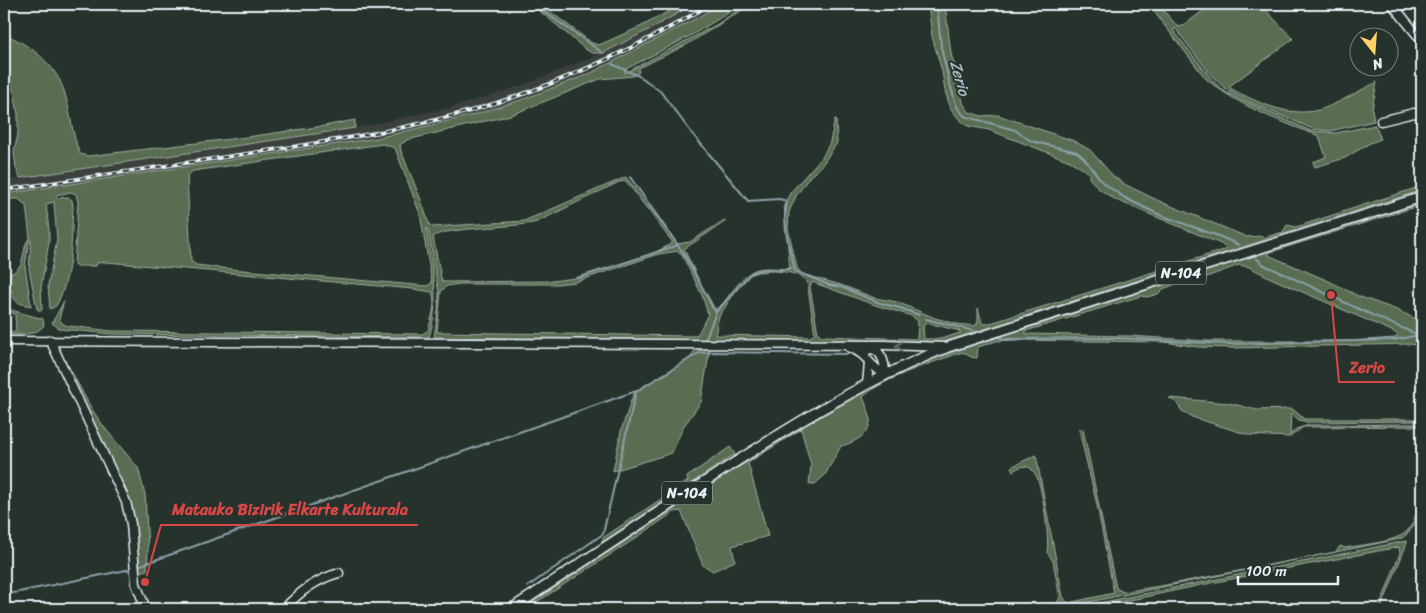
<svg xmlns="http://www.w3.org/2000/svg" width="1426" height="613" viewBox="0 0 1426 613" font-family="Sriracha,sans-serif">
	<rect width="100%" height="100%" fill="#26332d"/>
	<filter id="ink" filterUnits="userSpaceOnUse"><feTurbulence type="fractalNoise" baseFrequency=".02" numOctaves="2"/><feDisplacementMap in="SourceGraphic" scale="10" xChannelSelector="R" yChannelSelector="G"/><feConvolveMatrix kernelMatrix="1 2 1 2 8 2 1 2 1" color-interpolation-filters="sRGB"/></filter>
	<g filter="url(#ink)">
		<polygon fill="#3b403d" points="694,4 719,4 697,18 641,48 589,74 524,99 473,115 377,138 4,194 4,181 355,128 452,107 518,87 603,53 652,28"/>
		<g fill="#596d51" stroke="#a0afa4" fill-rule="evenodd">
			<polygon points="529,4 540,4 592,43 599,45 642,26 682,4 694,4 652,28 603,53 592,53 585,49 546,16"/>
			<path d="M719,4H743L692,35L624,70L625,73L716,25L747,4H752L686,45L639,68V72L633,76L600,79L511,115L407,140L400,145L401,151L421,200L429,224L432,227L524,221L626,177L677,244L690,242L724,220L726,221L684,249L713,310C721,307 725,301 730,294C753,265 754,267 790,269L784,205L790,193L823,156L830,142L835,119H836L837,143L820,168L810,176L796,196L789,212L788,228L797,268L802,274L841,285L875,298L897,302L935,318L957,324L975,326L978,322V308L982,323L985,324L994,322L1227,249L1221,244L1116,200L1099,189L1089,178V173L1070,161L989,130L968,126L959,119L951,109L945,91L942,71L932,36L928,4H945L951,54L958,76L963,103L969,112L981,116L998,115L1074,141L1090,150L1114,177L1126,185L1159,201L1247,237L1261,236L1263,238L1283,232L1287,225L1296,227L1422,186V190L937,344L919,342L434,337L438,312L439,293L428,229H426C432,266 441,300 429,337L111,334L60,329L52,323L64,301L59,319L63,324L68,326L112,331L422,334L428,331C431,319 437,303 432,292L413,289L106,262L97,263L96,266H74L78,202L76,194L71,192L56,195L57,198L68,197L72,200L73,206C71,241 73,274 56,306L50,309L48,285L57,240L54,202L46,204L49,230V242L41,287L42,309L41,311L37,309L29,269L31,240L29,241L25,266L31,306C16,303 15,303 10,288H4V277L14,272L21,265L26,243L30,237L26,206L19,199H4V194L377,138L473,115L524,99L589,74L697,18ZM383,144L395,148L420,214L432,283L427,286L230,269L196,265L191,261L187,176L193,171ZM626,181L673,243L652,254L575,278L552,281L442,282L433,237C444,227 516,228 537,222L619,182ZM678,251L682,255L702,295L708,314L698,334L691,336L437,332L441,291L447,286L459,284H557L575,282L659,254ZM774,271C786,272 798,272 807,282L815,334L810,337L715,335L719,316L740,285L750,275L757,272ZM812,282L875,305L912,316L918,321L917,339L822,336L818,333L810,287ZM927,323L960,331V333L941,339H924L923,326Z"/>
			<path d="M1148,4H1158L1178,27L1183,26L1212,4H1260L1293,39L1231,85L1230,88C1258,103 1293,120 1325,108C1343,101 1360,90 1377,82L1372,109L1374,121L1330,131L1313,129L1247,101L1228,91L1211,75L1175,28L1173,30L1213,81L1224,91L1241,100L1311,131L1336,133L1375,125L1381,139L1370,143L1345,158L1315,167L1313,162L1326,157L1319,136C1279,121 1240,107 1206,79Z"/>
			<path d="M4,34C31,45 57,65 65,94C71,114 72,135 80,154L88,156L247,137L324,126L355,120V128L20,178L16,168L14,152L18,134V114L14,92L4,75Z"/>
			<path d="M1422,203V205L1271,252L1268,255L1331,282L1358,296L1397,310L1422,322V346L1410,344L1232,348L1199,347L1164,342L1014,340L996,341L978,347L977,358L971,357L963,352C936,361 883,378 863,397C865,403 869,410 870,417C872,434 854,443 841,446L825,475L815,484H809L811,465L801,429L748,463L768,536L732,546L735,561L713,571L703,565L681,511L674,512L633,540L526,609H522L712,484L807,424L897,375L931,360L974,345ZM1239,265L1249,267L1273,279L1394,332L1398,336L1395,338L1351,341H1208L1129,336L1026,334V331L1141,296L1147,297L1158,294L1163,289L1181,282L1201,279Z"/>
			<path d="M4,308L43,319L44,325C36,337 16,334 4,334V332L16,331L15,314L4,310Z"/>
			<polygon points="696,348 710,348 701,402 683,427 672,453 613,471 621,431 633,395 648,384 666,374 691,357"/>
			<polygon points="61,357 68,365 91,408 104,427 138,468 145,494 148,549 147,570 139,572 132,512 123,487"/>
			<polygon points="1169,398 1229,403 1257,410 1289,409 1294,410 1304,419 1422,419 1422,421 1307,422 1299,420 1291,413 1290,435 1296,429 1309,425 1409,424 1422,424 1422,426 1303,427 1290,437 1249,435 1192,417 1182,411 1176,402"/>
			<path d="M1083,429L1116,588L1123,592L1166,585L1336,552L1340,546L1345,548C1359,545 1400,542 1408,530C1415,521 1418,508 1422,498C1422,512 1413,533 1400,539L1054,609H1040L1054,607L1060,598L1053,561L1047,552C1050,539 1042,486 1036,475C1034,472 1031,468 1028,467C1023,465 1018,468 1013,471L1011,467L1036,455L1063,597L1068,603L1114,593L1097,505L1079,430Z"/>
			<polygon points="730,447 735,454 601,543 604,537 688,481 687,477"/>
			<polygon points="1406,541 1407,543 1381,609 1379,609 1400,553 1399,547 1211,583 1088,609 1069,609"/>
		</g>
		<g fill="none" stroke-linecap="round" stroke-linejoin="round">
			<g stroke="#8ca1a9" stroke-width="2">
				<polyline points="533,4 603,53"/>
				<polyline points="937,4 941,47 949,81 957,107 964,116 1015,130 1031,141 1077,152 1084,158 1103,183 1125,198 1160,215 1221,237 1239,245"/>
				<polyline points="612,64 641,77 660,91 691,132 748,201 779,199 787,201 785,216 786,232 795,271 829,285 841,287 880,303 900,308 919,315"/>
				<polyline points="630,177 682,251 716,312"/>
				<path d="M1256,258L1264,265C1317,288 1368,316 1422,336"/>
				<polyline points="578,278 678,245"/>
				<polyline points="926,319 974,331"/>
				<polyline points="997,337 1005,339 1114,338 1227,344 1394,340 1419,335"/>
				<polyline points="706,338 716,312 751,273 764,269 780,270 792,268"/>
				<polyline points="700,353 713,352 848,354"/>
				<polyline points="138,566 636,391 699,353 701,350"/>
				<polyline points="527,587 603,534 636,391"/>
				<polyline points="4,595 131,569"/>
			</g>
			<g stroke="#e8f1f8" stroke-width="11">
				<g id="minor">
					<polyline points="1392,4 1422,41"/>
					<polyline points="1381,121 1414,113 1422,115"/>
					<polyline points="50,340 126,502 131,524 136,584 146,609"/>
					<polyline points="4,341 884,345 946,347"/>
					<path d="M850,348C868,354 868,366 885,374C885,363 881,345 866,350L865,355"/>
					<polyline points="867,384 869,363"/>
					<path d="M284,609C299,592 317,579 339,573"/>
				</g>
			</g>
			<g stroke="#e8f1f8" stroke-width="12">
				<path id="major" d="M511,609C571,570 630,531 689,492C772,438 855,384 948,347L1422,197"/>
			</g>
			<use href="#minor" stroke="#26332d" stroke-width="8"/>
			<use href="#major" stroke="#26332d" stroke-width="9"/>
			<g stroke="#e8f1f8" stroke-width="4">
				<path id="rail" d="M4,190C80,179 156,167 232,156C312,144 392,133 470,111C555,87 635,49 711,4"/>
			</g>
			<use href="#rail" stroke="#26332d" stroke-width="2" stroke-dasharray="5.5" stroke-linecap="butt"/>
		</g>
		<defs><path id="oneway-chevron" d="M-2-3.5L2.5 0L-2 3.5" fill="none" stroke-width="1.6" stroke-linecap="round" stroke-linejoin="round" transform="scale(1.25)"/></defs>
		<use stroke="#6a7674" href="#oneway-chevron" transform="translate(899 346) rotate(-178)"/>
	</g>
	<g text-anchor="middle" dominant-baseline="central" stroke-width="4" stroke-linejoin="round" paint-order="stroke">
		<g fill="#26332d" stroke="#aeb8bb" stroke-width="1">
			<rect x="1156" y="261.5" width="50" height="23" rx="4"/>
			<rect x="662" y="481.5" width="50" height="23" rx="4"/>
		</g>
		<g font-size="14" font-weight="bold" fill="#e8f1f8">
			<text x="1181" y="273">N-104</text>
			<text x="687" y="493">N-104</text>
		</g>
		<g font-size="16" font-style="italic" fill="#aabbc3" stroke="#26332d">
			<text transform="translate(960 78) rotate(75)">Zerio</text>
		</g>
	</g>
	<path fill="none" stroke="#d94647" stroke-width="2" d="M1331 295L1339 382H1395M145 582L161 525H418"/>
	<g fill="#d94647" stroke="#26332d" stroke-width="2">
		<circle cx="1331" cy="295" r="5"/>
		<circle cx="145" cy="582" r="5"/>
	</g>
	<g font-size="16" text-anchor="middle" font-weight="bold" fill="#d94647" stroke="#26332d" stroke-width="4" stroke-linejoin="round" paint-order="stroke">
		<text x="1367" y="373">Zerio</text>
		<text x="290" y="515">Matauko Bizirik Elkarte Kulturala</text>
	</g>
	<rect width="1426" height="613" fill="none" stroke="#26332d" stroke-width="20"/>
	<rect x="10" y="10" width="1406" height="593" fill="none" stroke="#e8f1f8" stroke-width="2" filter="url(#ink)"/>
	<g transform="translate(1374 52) rotate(163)"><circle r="24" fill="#26332d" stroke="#747f7e"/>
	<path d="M0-4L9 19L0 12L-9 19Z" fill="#ffd166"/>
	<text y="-8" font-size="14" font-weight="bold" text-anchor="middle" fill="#e8f1f8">N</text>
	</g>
	<path d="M1238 576v8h100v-8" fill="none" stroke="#e8f1f8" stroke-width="2.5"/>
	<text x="1246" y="576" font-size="15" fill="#e8f1f8" stroke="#26332d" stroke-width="4" paint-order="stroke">100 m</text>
</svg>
